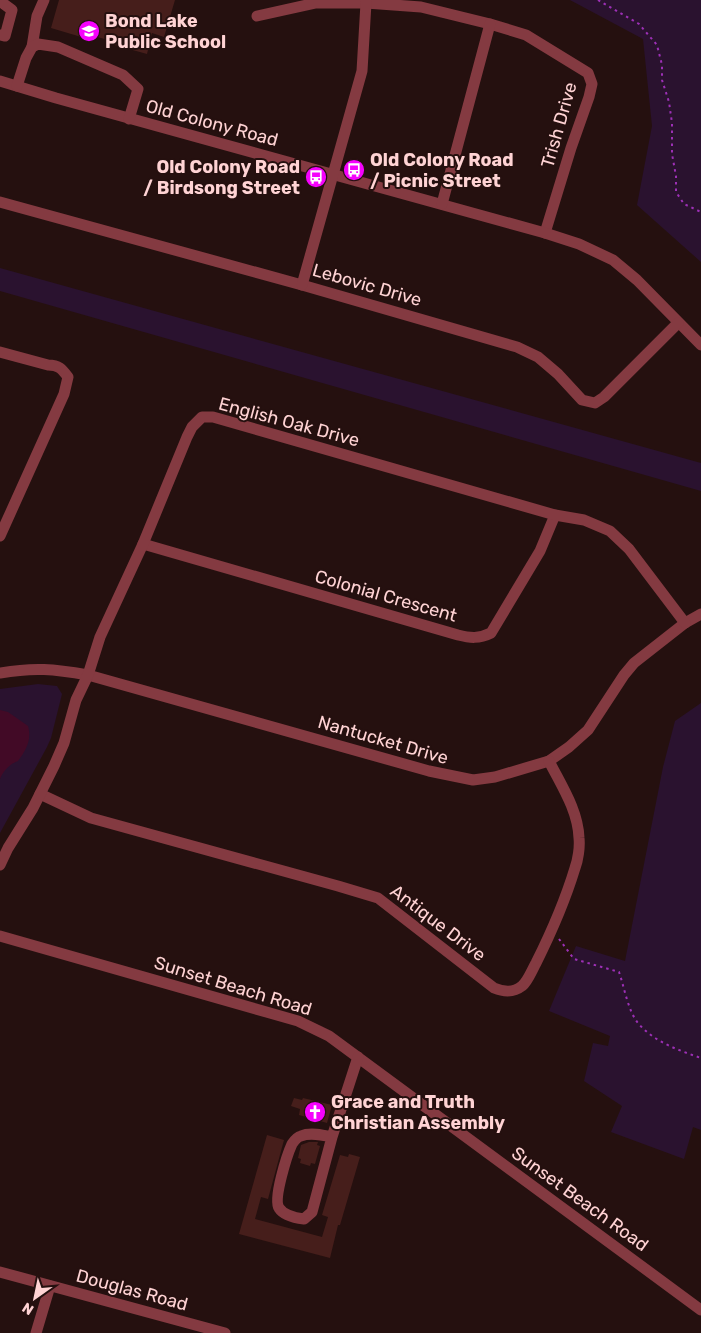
<svg xmlns="http://www.w3.org/2000/svg" width="701" height="1333" viewBox="0 0 701 1333" font-family="Rubik,sans-serif">
	<rect width="100%" height="100%" fill="#25100f"/>
	<g fill="#2a122f">
		<polygon points="570,0 701,0 701,262 637,205 652,126 643,39"/>
		<polygon points="0,268 701,463 701,491 0,291"/>
		<polygon points="38,684 57,686 62,694 51,738 47,747 0,833 0,689"/>
		<polygon points="701,703 701,1130 693,1127 684,1159 611,1132 622,1106 584,1081 593,1043 608,1046 610,1036 549,1011 576,946 625,961 663,767 675,721"/>
	</g>
	<path fill="#420a26" d="M0,710L8,712L28,726C32,740 26,750 18,761C11,763 2,772 0,779Z"/>
	<g fill="#461e1b">
		<polygon points="59,0 175,0 164,37 152,33 147,54 111,44 112,41 90,35 88,39 51,28"/>
		<polygon points="294,1098 302,1100 303,1098 332,1105 327,1123 299,1115 300,1109 291,1106"/>
		<polygon points="267,1135 284,1140 268,1199 261,1197 255,1219 322,1237 328,1217 322,1215 340,1155 348,1157 349,1154 360,1157 340,1225 338,1225 330,1258 239,1234"/>
		<polygon points="309,1142 318,1142 317,1145 320,1146 315,1164 311,1163 310,1166 300,1163 301,1159 298,1158 301,1145"/>
	</g>
	<g fill="none" stroke-linecap="round" stroke-linejoin="round">
		<g stroke="#9d30b6" stroke-width="2" stroke-dasharray="2.5 4" stroke-linecap="butt">
			<polyline points="598,0 639,24 657,45 662,65 662,80 669,102 672,123 672,154 676,176 676,192 684,204 701,212"/>
			<path d="M559,939L574,959L619,972C624,986 628,1011 638,1023C654,1042 678,1050 701,1058"/>
		</g>
		<g stroke="#843a41" stroke-width="11">
			<polyline points="0,1 12,10 5,36 0,35"/>
			<polyline points="257,16 316,3 366,3 421,7 490,24 526,35 588,73 592,84 589,97 571,148 545,233"/>
			<polyline points="32,47 37,16 44,0"/>
			<polyline points="0,81 56,98 545,233 579,244 613,260 637,280 701,345"/>
			<polyline points="17,86 26,58 32,47 38,44 58,47 123,75 138,89 129,119"/>
			<polyline points="0,202 302,285 517,347 538,357 558,374 582,400 595,403 604,397 678,323"/>
			<polyline points="442,204 490,24"/>
			<polyline points="302,285 362,71 366,3"/>
			<path d="M0,352L48,365C59,365 62,369 68,377L64,394L0,536"/>
			<path d="M143,544L458,635C470,638 479,639 491,633L540,551L555,515"/>
			<path d="M0,673C34,667 54,669 88,675L429,771L473,780L495,777L549,761L569,747L588,730L624,675L634,663L685,623L701,614"/>
			<path d="M40,794L91,818L338,886L378,898L494,988C504,992 513,993 522,986C528,981 532,970 536,963C551,933 565,901 575,868C578,860 580,847 579,838C578,810 561,785 549,761"/>
			<polyline points="0,865 8,848 33,808 54,766 64,743 76,700 88,675 100,637 143,544 187,437 192,427 202,417 213,417 555,515 584,520 610,531 629,549 685,623"/>
			<polyline points="0,936 298,1021 329,1036 701,1310"/>
			<path d="M332,1137C323,1135 310,1132 301,1136C297,1137 294,1141 292,1144C287,1155 273,1199 279,1208C284,1216 296,1218 304,1219L312,1212L332,1137L358,1057"/>
			<polyline points="0,1272 225,1333"/>
			<polyline points="36,1333 50,1286"/>
		</g>
	</g>
	<defs>
		<g id="school-disc" transform="scale(1.125)"><circle r="9.5" fill="#f502fc" stroke="#25100f"/><path d="M0-5L7-2L0 1L-7-2ZM-4 1L0 2.5L4 1V4Q0 6-4 4Z" fill="#fff"/></g>
		<g id="bus-disc" transform="scale(1.125)"><circle r="9.5" fill="#f502fc" stroke="#25100f"/><path d="M-5-6H5V4H4V6H2V4H-2V6H-4V4H-5ZM-3.5-4V0h7V-4ZM-3.5 1.2v1.5H-2V1.2ZM2 1.2v1.5H3.5V1.2Z" fill="#fff"/></g>
		<g id="church-disc" transform="scale(1.125)"><circle r="9.5" fill="#f502fc" stroke="#25100f"/><path d="M-1.2-6h2.4v3.5h3.3v2.4h-3.3V6h-2.4V-.1h-3.3v-2.4h3.3Z" fill="#fff"/></g>
	</defs>
	<g fill-rule="evenodd">
		<use href="#school-disc" x="89" y="31"/>
		<use href="#bus-disc" x="354" y="170"/>
		<use href="#bus-disc" x="316" y="177"/>
		<use href="#church-disc" x="315" y="1112"/>
	</g>
	<g text-anchor="middle" dominant-baseline="central" stroke-width="4" stroke-linejoin="round" paint-order="stroke">
		<g font-size="18" font-weight="bold" fill="#ffd3d4" stroke="#25100f" text-anchor="start">
			<text x="105" y="21">Bond Lake<tspan x="105" dy="21">Public School</tspan></text>
			<text x="370" y="160">Old Colony Road<tspan x="370" dy="21">/ Picnic Street</tspan></text>
			<text x="300" y="167" text-anchor="end">Old Colony Road<tspan x="300" dy="21">/ Birdsong Street</tspan></text>
			<text x="331" y="1102">Grace and Truth<tspan x="331" dy="21">Christian Assembly</tspan></text>
		</g>
		<g font-size="18" fill="#ffd3d4" stroke="#25100f">
			<text transform="translate(212 123) rotate(15)">Old Colony Road</text>
			<text transform="translate(559 125) rotate(-74)">Trish Drive</text>
			<text transform="translate(367 285) rotate(16)">Lebovic Drive</text>
			<text transform="translate(289 422) rotate(15)">English Oak Drive</text>
			<text transform="translate(386 596) rotate(16)">Colonial Crescent</text>
			<text transform="translate(383 740) rotate(16)">Nantucket Drive</text>
			<text transform="translate(438 923) rotate(37)">Antique Drive</text>
			<text transform="translate(233 986) rotate(17)">Sunset Beach Road</text>
			<text transform="translate(580 1199) rotate(36)">Sunset Beach Road</text>
			<text transform="translate(132 1290) rotate(15)">Douglas Road</text>
		</g>
	</g>
	<g transform="translate(35 1298) rotate(213)" stroke="#25100f" stroke-width="4" paint-order="stroke">
	<path d="M0-4L9 19L0 12L-9 19Z" fill="#ffd3d4"/>
	<text y="-8" font-size="14" font-weight="bold" text-anchor="middle" fill="#ffd3d4">N</text>
	</g>
</svg>
